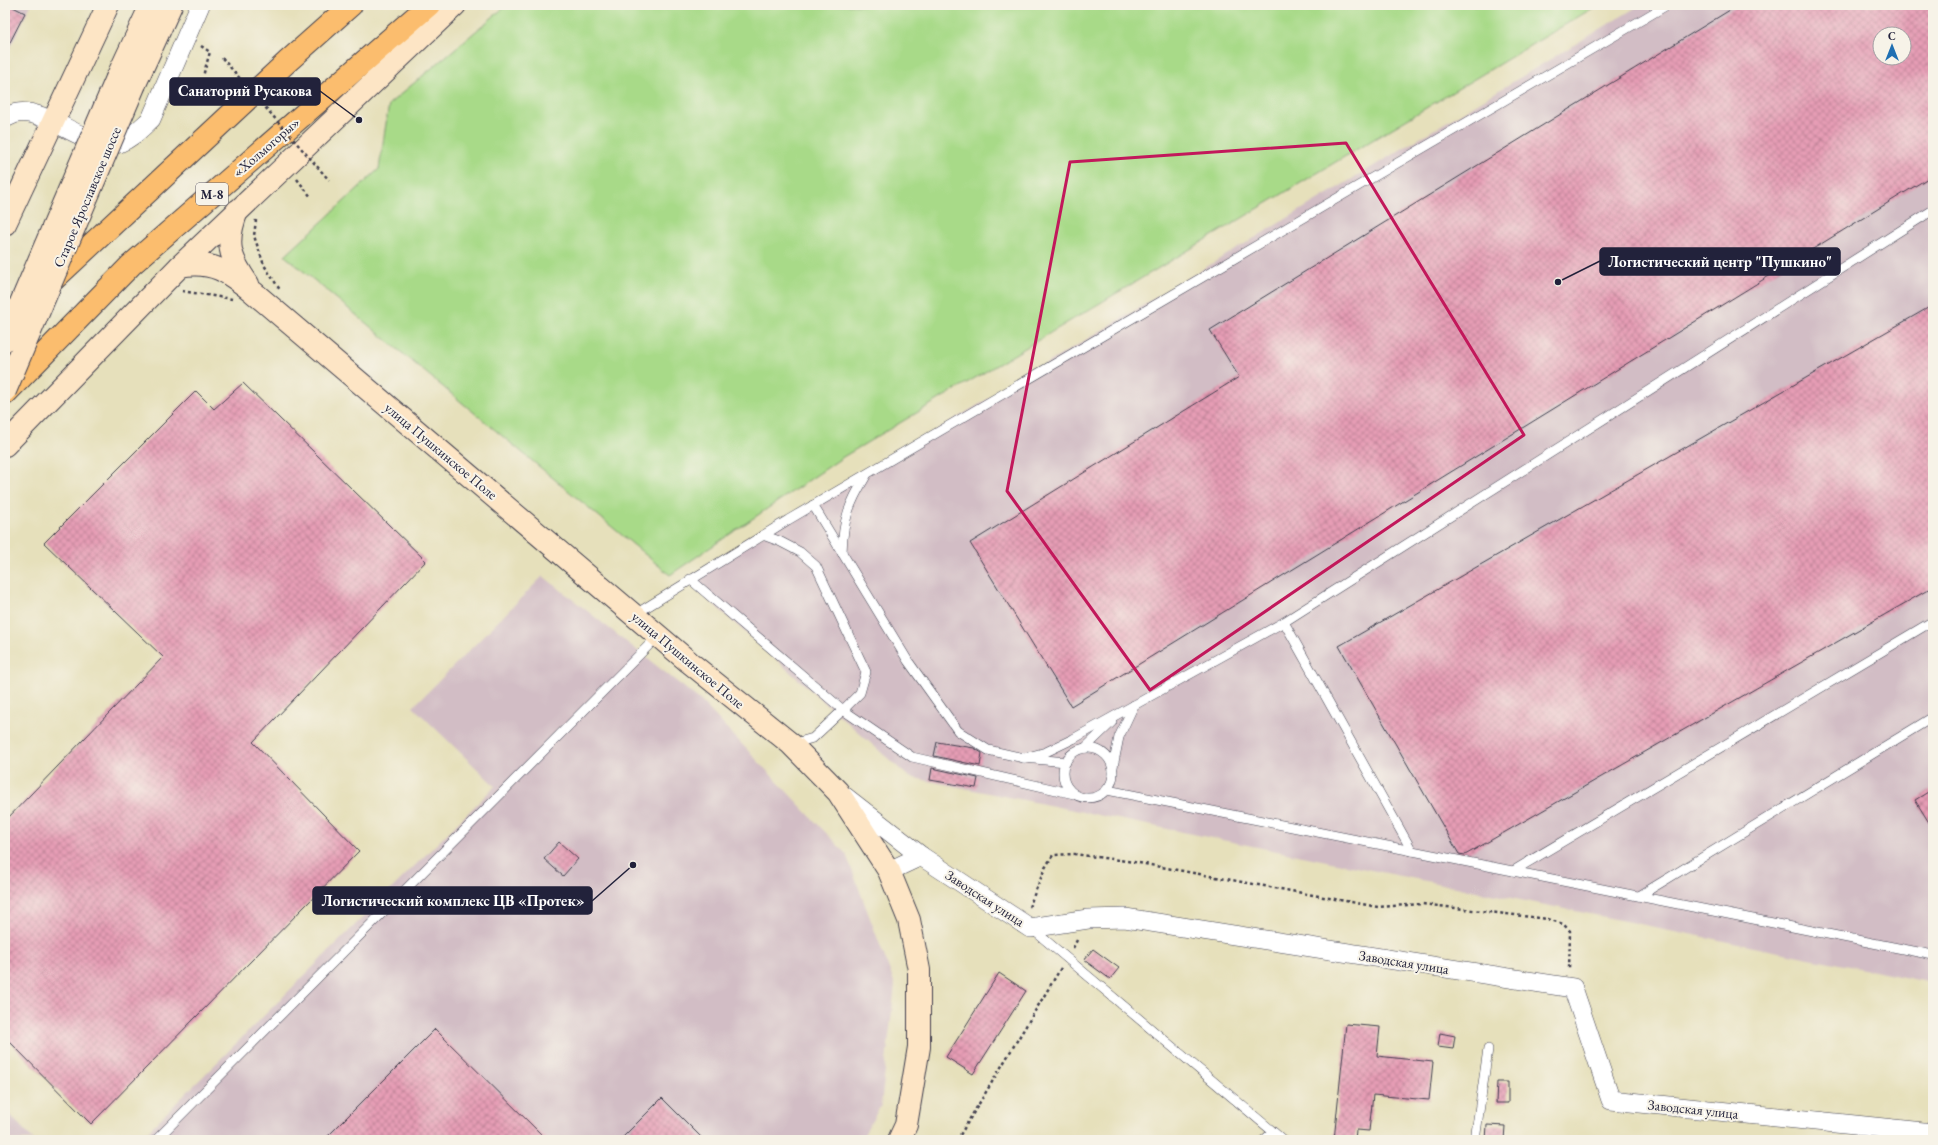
<svg xmlns="http://www.w3.org/2000/svg" width="1938" height="1145" viewBox="0 0 1938 1145" font-family="'EB Garamond',serif">
	<defs>
		<pattern id="building-cross-hatch" width="8" height="8" patternUnits="userSpaceOnUse"><rect width="8" height="8" fill="#e69db5"/><path d="M0 0l8 8M0 8l8-8" fill="none" stroke="#ba8094"/></pattern>
	</defs>
	<rect width="100%" height="100%" fill="#f7f3e8"/>
	<filter id="ink" filterUnits="userSpaceOnUse"><feTurbulence type="fractalNoise" baseFrequency=".025" numOctaves="2"/><feDisplacementMap in="SourceGraphic" scale="8" xChannelSelector="R" yChannelSelector="G"/><feConvolveMatrix kernelMatrix="1 2 1 2 8 2 1 2 1" color-interpolation-filters="sRGB"/></filter>
	<filter id="wash" filterUnits="userSpaceOnUse"><feTurbulence type="fractalNoise" baseFrequency=".012" numOctaves="4" result="noise"/><feDisplacementMap in="SourceGraphic" scale="16" xChannelSelector="R" yChannelSelector="G"/><feGaussianBlur stdDeviation="0.9" result="paint"/><feColorMatrix in="noise" values="0 0 0 0 0 0 0 0 0 0 0 0 0 0 0 0 0 1.4 0 .05"/><feComposite in="paint" operator="in"/></filter>
	<g filter="url(#wash)">
		<rect width="100%" height="100%" fill="#e6e0bb"/>
		<g fill="#d2bdc5" fill-rule="evenodd">
			<polygon points="5,5 31,5 5,57"/>
			<path d="M1640,5H1933V983L909,777L687,581ZM1880,34H1904V58H1880Z"/>
			<polygon points="543,576 700,700 846,854 895,985 881,1105 861,1140 139,1140 495,786 413,707"/>
			<polygon points="5,1110 34,1140 5,1140"/>
		</g>
		<polygon fill="#a8da88" stroke="#657e62" points="507,5 1598,5 843,457 670,575 285,256 379,169 389,104"/>
		<g id="blocks">
			<g fill="url(#building-cross-hatch)" fill-rule="evenodd">
				<polygon points="5,5 9,5 25,13 5,52"/>
				<path d="M1738,5H1933V175L1071,706L970,543L1239,377L1210,330ZM1880,34H1904V58H1880Z"/>
				<polygon points="1933,305 1933,587 1465,855 1459,854 1339,646"/>
				<polygon points="243,383 426,561 253,742 359,851 91,1124 5,1037 5,821 163,657 44,543 196,391 214,409"/>
				<polygon points="937,742 974,748 982,753 980,766 934,756"/>
				<polygon points="932,768 978,778 976,788 930,780"/>
				<polygon points="1933,789 1933,829 1915,800"/>
				<polygon points="559,842 578,859 563,876 544,859"/>
				<polygon points="1093,949 1119,968 1110,979 1084,960"/>
				<polygon points="999,973 1026,991 973,1074 946,1057"/>
				<polygon points="1346,1024 1380,1027 1377,1056 1433,1062 1429,1100 1373,1095 1369,1131 1356,1130 1355,1140 1334,1140"/>
				<polygon points="435,1029 547,1140 324,1140"/>
				<polygon points="1440,1033 1455,1036 1453,1049 1438,1047"/>
				<polygon points="1497,1082 1508,1082 1508,1103 1496,1103"/>
				<polygon points="662,1098 704,1140 620,1140"/>
				<polygon points="1487,1125 1505,1126 1504,1140 1486,1140"/>
			</g>
		</g>
	</g>
	<g filter="url(#ink)">
		<use href="#blocks" fill-opacity="0" stroke="#3f3e4e" stroke-width="1"/>
		<g fill="none" stroke-linecap="round" stroke-linejoin="round">
			<g stroke="#3f3e4e" stroke-width="10">
				<g id="service">
					<polyline points="813,505 908,661 958,731 988,750 1024,758 1066,762"/>
					<polyline points="763,535 779,541 800,552 816,566 866,672 860,693 843,710 813,738 792,744"/>
					<path d="M842,553C843,519 849,504 866,476"/>
					<polyline points="690,579 843,710 912,757 1074,794"/>
					<polyline points="634,615 788,520 1667,5"/>
					<polyline points="1284,622 1412,851"/>
					<polyline points="1085,748 1112,722"/>
					<circle cx="1088" cy="773" r="25"/>
					<polyline points="1024,758 1046,752 1073,739 1284,622 1933,210"/>
					<polyline points="1113,767 1119,737 1134,705"/>
					<polyline points="1107,790 1933,955"/>
					<polyline points="1513,871 1933,621"/>
					<polyline points="1639,896 1933,717"/>
					<polyline points="1031,928 1283,1140"/>
					<polyline points="156,1140 658,636"/>
					<polyline points="1264,1140 1273,1132"/>
					<polyline points="1475,1140 1488,1049"/>
				</g>
			</g>
			<g stroke="#3f3e4e" stroke-width="20">
				<g id="minor">
					<path d="M5,118C9,116 13,114 17,113C46,107 92,153 119,143C132,138 141,128 151,119L200,5"/>
					<polyline points="844,796 921,856 1030,928 1088,919 1125,918 1573,988 1611,1100 1933,1133"/>
					<polyline points="889,871 921,856"/>
				</g>
			</g>
			<g stroke="#3f3e4e" stroke-width="24">
				<g id="secondary">
					<polyline points="117,78 151,5"/>
					<polyline points="135,84 171,5"/>
					<path d="M237,211C225,243 229,257 248,284"/>
					<polyline points="5,224 108,5"/>
					<path d="M180,266C213,260 228,272 253,292L689,662L791,744L838,792L889,871L909,920L919,970V1047L906,1125L899,1140"/>
					<polyline points="5,445 180,266 455,5"/>
				</g>
			</g>
			<g stroke="#3f3e4e" stroke-width="24">
				<g id="trunk">
					<polyline points="49,284 287,62 351,5"/>
					<polyline points="5,394 131,265 429,5"/>
				</g>
			</g>
			<g stroke="#3f3e4e" stroke-width="2.5" stroke-dasharray="3 3" stroke-linecap="butt">
				<polyline points="201,46 210,52 203,76"/>
				<polyline points="297,179 311,197"/>
				<polyline points="256,220 254,236 264,265 280,290"/>
				<polyline points="182,291 232,299"/>
				<polyline points="1029,907 1045,868 1053,855 1074,854 1134,862 1378,907 1422,904 1548,919 1563,924 1570,931 1569,970"/>
				<polyline points="1073,948 1078,938"/>
				<polyline points="957,1140 1061,968"/>
			</g>
			<use href="#service" stroke="#fff" stroke-width="9"/>
			<use href="#minor" stroke="#fff" stroke-width="19"/>
			<use href="#secondary" stroke="#fde5c5" stroke-width="22"/>
			<use href="#trunk" stroke="#fbbd6e" stroke-width="22"/>
			<g stroke="#3f3e4e" stroke-width="24" stroke-linecap="butt">
				<g id="secondary-bridge">
					<polyline points="5,340 117,78"/>
					<polyline points="5,391 135,84"/>
				</g>
			</g>
			<polyline stroke="#3f3e4e" stroke-width="2.5" stroke-dasharray="3 3" stroke-linecap="butt" points="222,58 329,180"/>
			<use href="#secondary-bridge" stroke="#fde5c5" stroke-width="22"/>
		</g>
	</g>
	<path fill="none" stroke="#c2185b" stroke-width="3" stroke-linejoin="round" d="M1346,143L1524,435L1150,690L1007,491L1070,162Z"/>
	<g text-anchor="middle" dominant-baseline="central" stroke-width="4" stroke-linejoin="round" paint-order="stroke">
		<rect fill="#f7f3e8" stroke="#62616f" stroke-width="1" x="196" y="183" width="32" height="22" rx="3"/>
		<g font-size="13" font-weight="bold" fill="#22223b">
			<text x="212" y="194">М-8</text>
		</g>
		<g font-size="14" fill="#22223b" stroke="#f7f3e8">
			<text transform="translate(266 147) rotate(-41)">«Холмогоры»</text>
			<text transform="translate(87 197) rotate(-67)">Старое Ярославское шоссе</text>
			<text transform="translate(441 451) rotate(40)">улица Пушкинское Поле</text>
			<text transform="translate(688 660) rotate(40)">улица Пушкинское Поле</text>
			<text transform="translate(985 898) rotate(33)">Заводская улица</text>
			<text transform="translate(1404 962) rotate(9)">Заводская улица</text>
			<text transform="translate(1693 1109) rotate(6)">Заводская улица</text>
		</g>
	</g>
	<path fill="none" stroke="#22223b" stroke-width="1.5" d="M359 120L320 91M1558 282L1600 261M633 865L592 901"/>
	<g fill="#22223b" stroke="#f7f3e8" stroke-width="1.5">
		<circle cx="359" cy="120" r="4"/>
		<circle cx="1558" cy="282" r="4"/>
		<circle cx="633" cy="865" r="4"/>
	</g>
	<g fill="#22223b" stroke="#22223b" stroke-width="1.5">
		<rect x="170" y="78" width="150" height="27" rx="4"/>
		<rect x="1600" y="248" width="240" height="27" rx="4"/>
		<rect x="313" y="887" width="279" height="27" rx="4"/>
	</g>
	<g font-size="15" text-anchor="middle" font-weight="bold" fill="#fff">
		<text x="245" y="96">Санаторий Русакова</text>
		<text x="1720" y="267">Логистический центр "Пушкино"</text>
		<text x="453" y="906">Логистический комплекс ЦВ «Протек»</text>
	</g>
	<rect width="1938" height="1145" fill="none" stroke="#f7f3e8" stroke-width="20"/>
	<g transform="translate(1892 46)"><circle r="19" fill="#f7f3e8" stroke="#a29fa3"/>
	<path d="M0-3L7 15L0 10L-7 15Z" fill="#1f6fb2"/>
	<text y="-6" font-size="11" font-weight="bold" text-anchor="middle" fill="#22223b">С</text>
	</g>
</svg>
